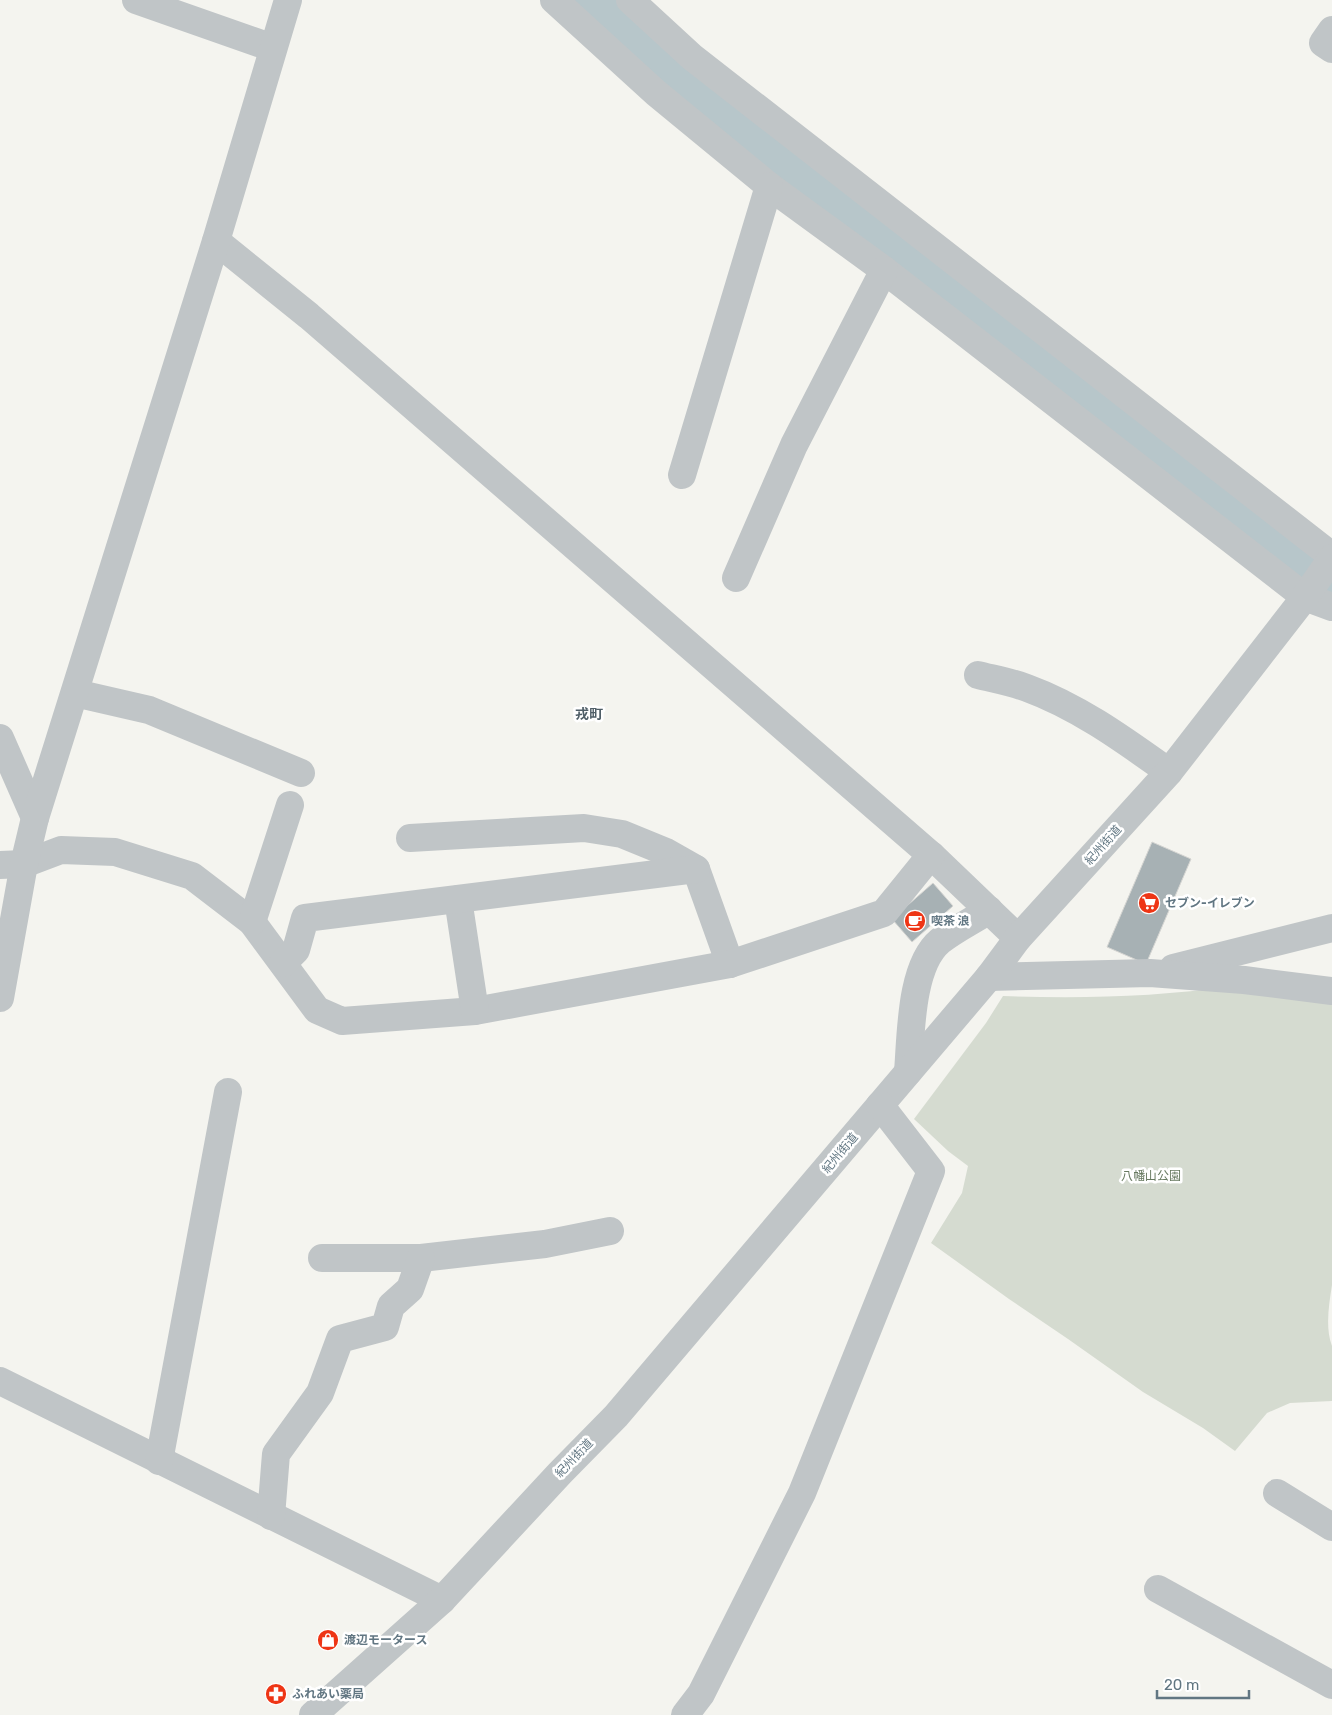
<svg xmlns="http://www.w3.org/2000/svg" width="1332" height="1715" viewBox="0 0 1332 1715" font-family="Rubik,'Noto Sans JP',sans-serif">
	<rect width="100%" height="100%" fill="#f4f4ef"/>
	<path fill="#d5dbd0" d="M1232,986L1332,994V1285C1329,1304 1325,1328 1332,1346V1401L1290,1403L1267,1413L1235,1451L1203,1428L1143,1392L1068,1339L1009,1299L931,1243L962,1193L968,1166L948,1151L914,1119L986,1023L1003,996C1080,999 1156,997 1232,986Z"/>
	<g fill="none" stroke-linecap="round" stroke-linejoin="round">
		<polyline stroke="#b7c6ca" stroke-width="56" points="594,0 737,122 1302,567 1332,585"/>
	</g>
	<g fill="#a7b1b4" stroke="#d5d5d2">
		<polygon points="1152,842 1191,859 1146,964 1107,947"/>
		<polygon points="933,883 953,906 912,942 892,919"/>
	</g>
	<g fill="none" stroke-linecap="round" stroke-linejoin="round">
		<g stroke="#c0c5c7" stroke-width="28">
			<polyline points="136,0 273,48"/>
			<polyline points="554,0 656,93 769,186 884,270 1305,597 1332,607"/>
			<polyline points="630,0 692,57 1332,556"/>
			<polyline points="1332,30 1323,43 1332,49"/>
			<polyline points="216,241 309,316 931,855 1018,938"/>
			<polyline points="682,475 769,186"/>
			<polyline points="736,578 794,445 884,270"/>
			<path d="M978,675C994,679 1011,682 1027,688C1079,707 1124,740 1169,772"/>
			<polyline points="75,693 149,710 301,773"/>
			<polyline points="0,738 35,818"/>
			<polyline points="410,838 584,828 622,834 666,852 696,869 730,964"/>
			<polyline points="0,865 24,864 61,850 115,852 192,876 252,922 317,1010 342,1021 475,1011 730,964 884,913 931,855"/>
			<polyline points="458,899 475,1011"/>
			<polyline points="252,922 290,805"/>
			<polyline points="283,963 296,950 305,918 696,869"/>
			<polyline points="1173,968 1332,928"/>
			<polyline points="989,977 1150,973 1244,980 1332,991"/>
			<polyline points="0,998 24,864 35,818 216,241 288,0"/>
			<path d="M908,1072C911,1036 910,966 940,941C955,929 974,920 989,910"/>
			<polyline points="322,1258 421,1258 545,1244 610,1231"/>
			<polyline points="0,1381 442,1600"/>
			<polyline points="159,1461 228,1092"/>
			<polyline points="1277,1493 1332,1527"/>
			<polyline points="271,1516 276,1454 320,1393 340,1339 385,1327 391,1306 410,1289 421,1258"/>
			<polyline points="1158,1589 1332,1685"/>
			<polyline points="313,1715 442,1600 560,1473 616,1416 989,977 1018,938 1169,772 1305,597 1332,558"/>
			<polyline points="685,1715 701,1694 802,1493 931,1171 880,1105"/>
		</g>
	</g>
	<defs>
		<g id="supermarket-disc" transform="scale(1.125)"><circle r="9.5" fill="#ee3515" stroke="#fff"/><path d="M-6-5.5h2.5l.6 2H6L4.5 2H-2.5L-4.4-4H-6ZM-1.5 3.2a1.3 1.3 0 1 0 .1 0ZM3 3.2a1.3 1.3 0 1 0 .1 0Z" fill="#fff"/></g>
		<g id="cafe-disc" transform="scale(1.125)"><circle r="9.5" fill="#ee3515" stroke="#fff"/><path d="M-5.5-4.5H6V0H3Q3 3.5 0 3.5H-2.5Q-5.5 3.5-5.5 0ZM3-3.2v2h1.7v-2ZM-6 4.5H4V6H-6Z" fill="#fff"/></g>
		<g id="shop-disc" transform="scale(1.125)"><circle r="9.5" fill="#ee3515" stroke="#fff"/><path d="M-5-2.5h2.3a2.7 3.5 0 0 1 5.4 0H5L5.5 6h-11ZM-1.5-2.5h3a1.5 2.3 0 0 0-3 0Z" fill="#fff"/></g>
		<g id="pharmacy-disc" transform="scale(1.125)"><circle r="9.5" fill="#ee3515" stroke="#fff"/><path d="M-2-6h4v4h4v4h-4v4h-4v-4h-4v-4h4Z" fill="#fff"/></g>
	</defs>
	<g fill-rule="evenodd">
		<use href="#supermarket-disc" x="1149" y="903"/>
		<use href="#cafe-disc" x="915" y="921"/>
		<use href="#shop-disc" x="328" y="1640"/>
		<use href="#pharmacy-disc" x="276" y="1694"/>
	</g>
	<g text-anchor="middle" dominant-baseline="central" stroke-width="5" stroke-linejoin="round" paint-order="stroke">
		<g font-size="12" fill="#617682" stroke="#fff">
			<text transform="translate(1103 845) rotate(-48)">紀州街道</text>
			<text transform="translate(840 1153) rotate(-50)">紀州街道</text>
			<text transform="translate(574 1458) rotate(-46)">紀州街道</text>
		</g>
		<g font-size="12" font-weight="bold" fill="#617682" stroke="#fff" text-anchor="start">
			<text x="1165" y="903">セブン-イレブン</text>
			<text x="931" y="921">喫茶 浪</text>
			<text x="344" y="1640">渡辺モータース</text>
			<text x="292" y="1694">ふれあい薬局</text>
		</g>
		<g font-size="12" fill="#677960" stroke="#fff">
			<text x="1151" y="1176">八幡山公園</text>
		</g>
		<g font-size="14" font-weight="bold" fill="#4f5e67" stroke="#fff">
			<text x="589" y="714">戎町</text>
		</g>
	</g>
	<path d="M1157 1690v8h92v-8" fill="none" stroke="#617682" stroke-width="2.5"/>
	<text x="1164" y="1690" font-size="15" fill="#617682" stroke="#ffffff" stroke-width="4" paint-order="stroke">20 m</text>
</svg>
